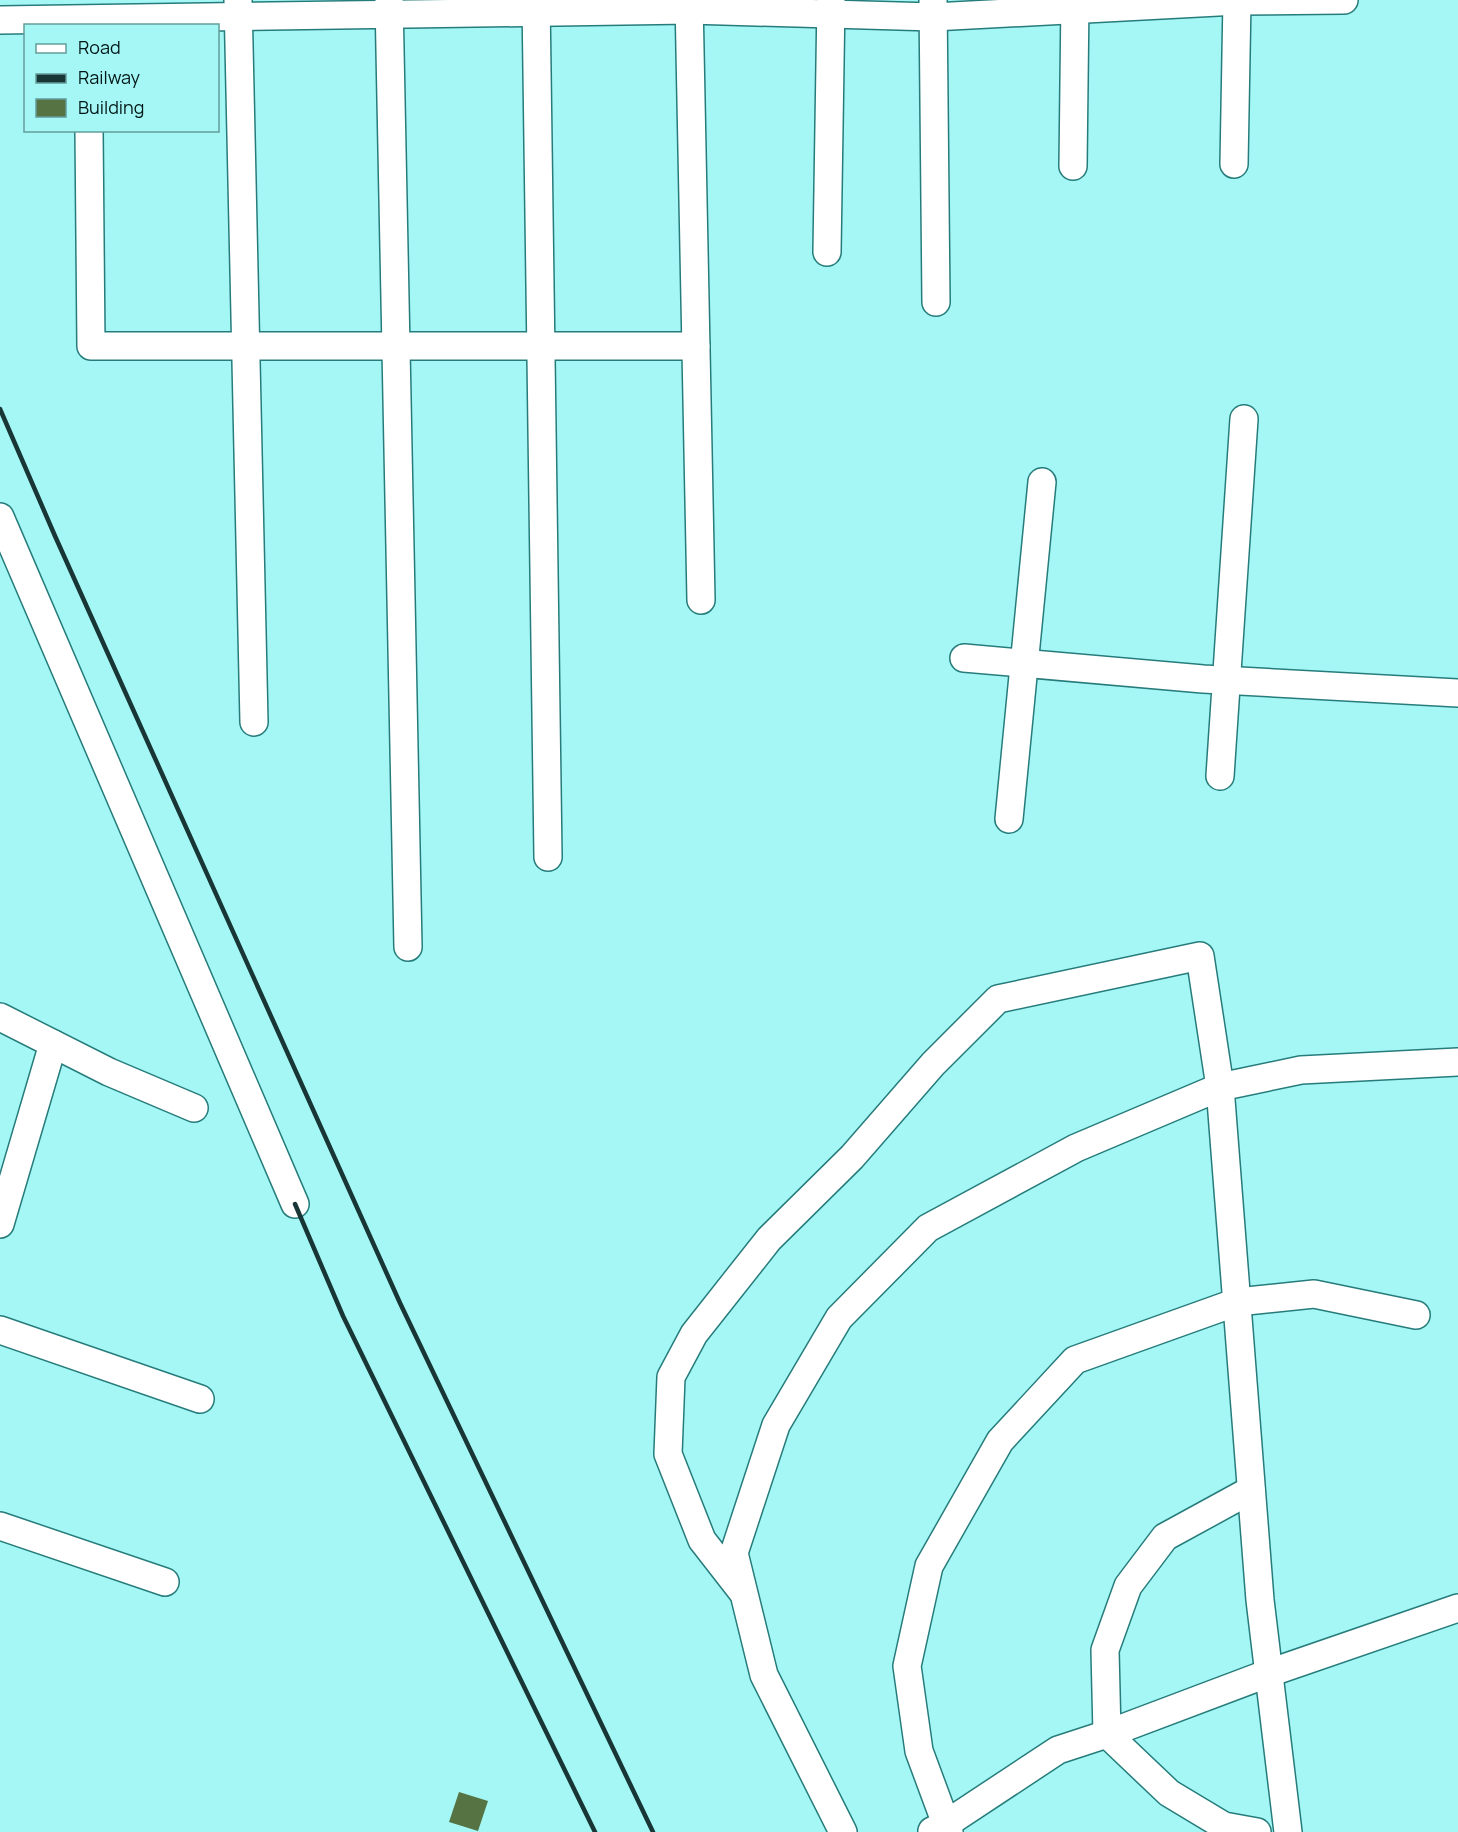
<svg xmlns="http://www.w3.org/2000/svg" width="1458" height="1832" viewBox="0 0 1458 1832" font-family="Manrope,sans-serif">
	<rect width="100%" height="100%" fill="#a5f7f5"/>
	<polygon fill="#557343" points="459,1792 488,1801 478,1831 449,1822"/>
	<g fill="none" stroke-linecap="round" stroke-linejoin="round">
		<g stroke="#267c7b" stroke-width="30">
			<g id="minor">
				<polyline points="238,0 254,722"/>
				<polyline points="389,0 408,947"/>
				<polyline points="536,0 548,857"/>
				<polyline points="689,0 701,600"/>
				<polyline points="933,0 936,302"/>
				<polyline points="0,20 690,10 933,17 1237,1 1344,0"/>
				<polyline points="89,130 91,346 696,346"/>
				<polyline points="1234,164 1237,0"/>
				<polyline points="1073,166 1075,0"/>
				<polyline points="827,252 831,0"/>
				<polyline points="0,517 295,1204"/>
				<polyline points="964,658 1203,679 1458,693"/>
				<polyline points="1220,776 1244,419"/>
				<polyline points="1009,819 1042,482"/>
				<polyline points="0,1017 109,1072 194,1108"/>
				<polyline points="0,1224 53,1044"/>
				<polyline points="0,1330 200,1399"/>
				<polyline points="1251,1490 1165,1537 1128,1586 1105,1650 1107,1734 1169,1793 1224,1826 1257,1832"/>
				<polyline points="0,1526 165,1582"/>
				<polyline points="744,1594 702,1540 668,1454 671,1377 694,1334 769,1239 852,1157 933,1064 998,999 1200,956 1220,1087 1076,1148 928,1228 839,1318 776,1425 734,1553 764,1675 843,1832"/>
				<polyline points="932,1831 946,1824 1058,1750 1107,1734 1269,1673 1458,1608"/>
				<polyline points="949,1832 919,1751 907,1666 929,1566 1000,1441 1075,1360 1237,1302 1314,1294 1416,1315"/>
				<polyline points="1288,1832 1260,1600 1220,1087 1301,1070 1458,1062"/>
			</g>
		</g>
		<use href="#minor" stroke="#fff" stroke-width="27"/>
		<g stroke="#183636" stroke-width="4.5">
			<polyline points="0,409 55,536 400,1303 653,1832"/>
			<polyline points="295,1204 343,1316 595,1832"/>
		</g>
	</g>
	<rect x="24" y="24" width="195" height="108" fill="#a5f7f5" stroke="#639d9b" stroke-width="1.5"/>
	<rect x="36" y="44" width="30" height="9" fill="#ffffff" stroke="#639d9b" stroke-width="1.5"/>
	<text x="78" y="54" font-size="18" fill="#001515">Road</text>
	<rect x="36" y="74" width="30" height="9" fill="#183636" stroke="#639d9b" stroke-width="1.5"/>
	<text x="78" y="84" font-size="18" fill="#001515">Railway</text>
	<rect x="36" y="99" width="30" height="18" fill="#557343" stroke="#639d9b" stroke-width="1.5"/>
	<text x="78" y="114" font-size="18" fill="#001515">Building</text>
</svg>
